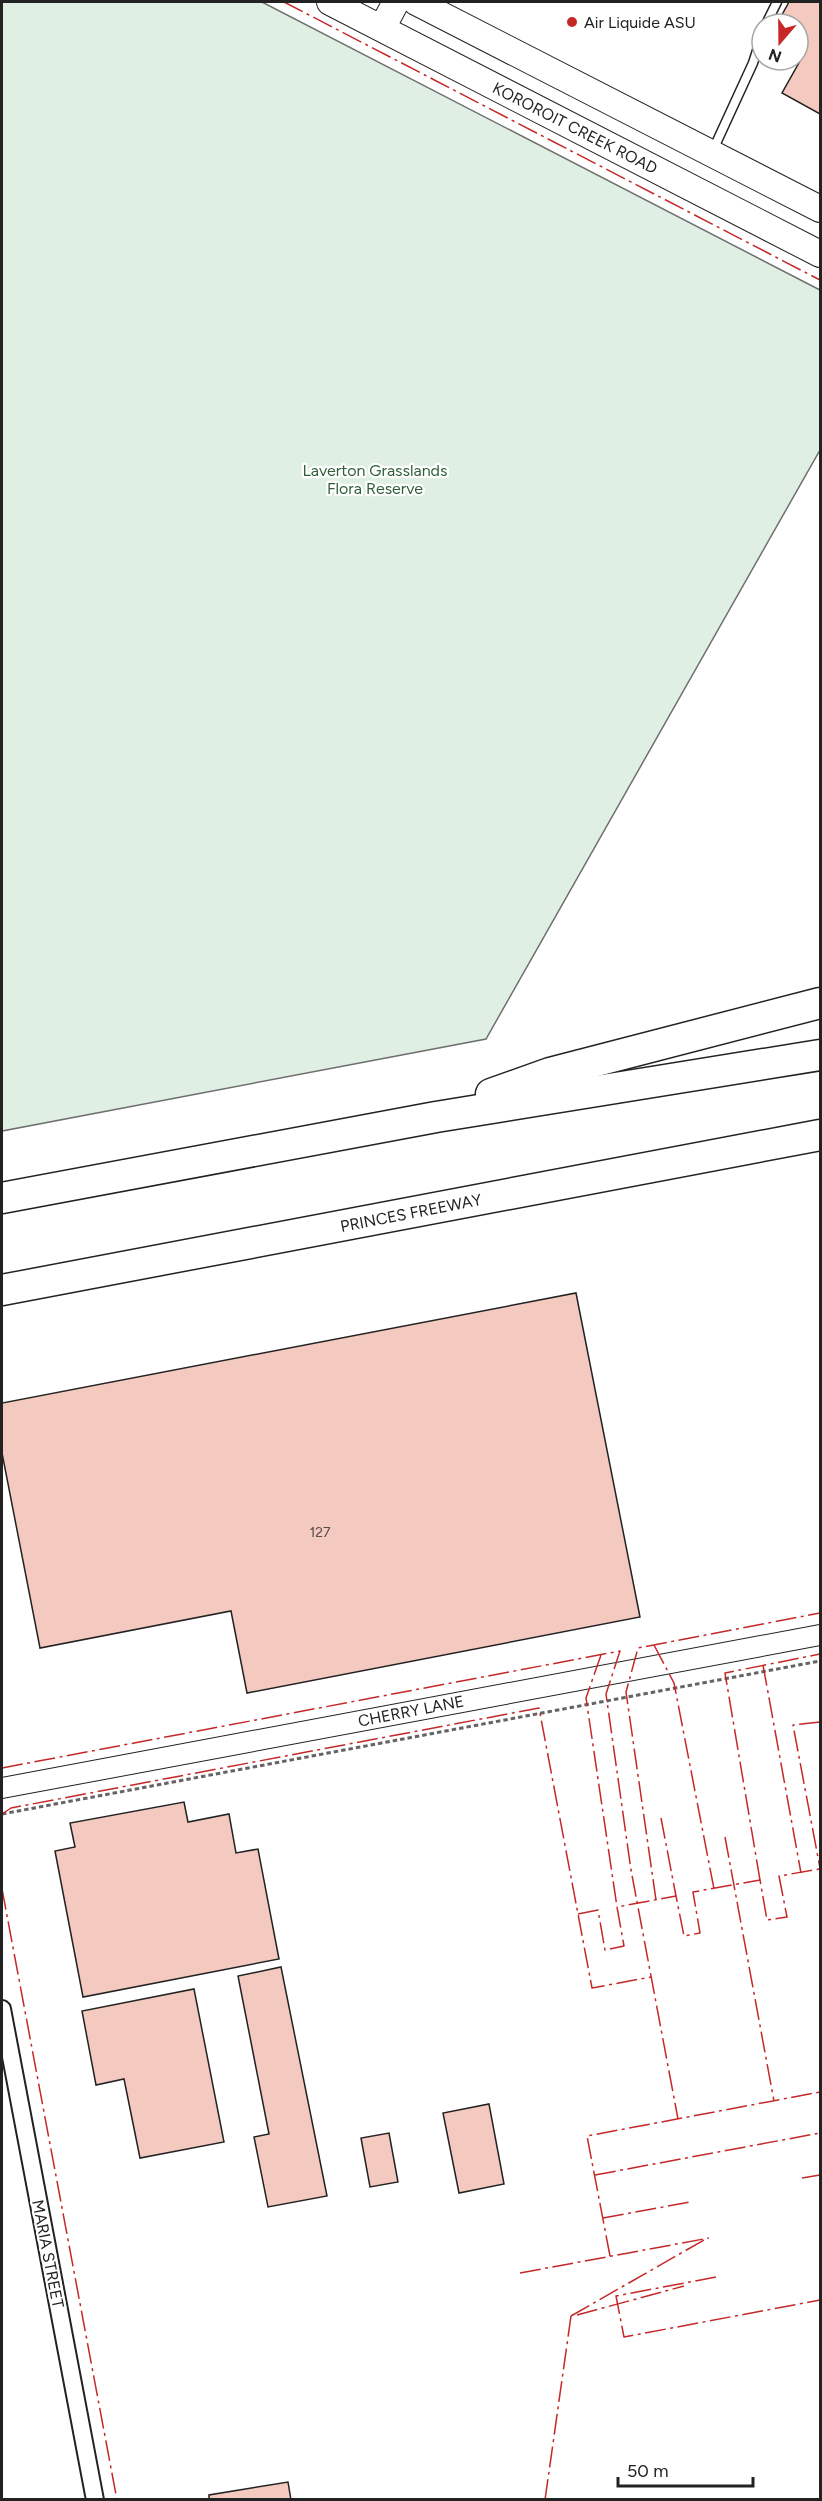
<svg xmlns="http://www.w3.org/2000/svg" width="822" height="2501" viewBox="0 0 822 2501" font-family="Figtree,sans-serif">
	<rect width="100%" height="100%" fill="#fff"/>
	<polygon fill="#e0efe3" stroke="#6f6f6f" stroke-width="1.5" points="2,2 262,2 820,290 820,450 486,1039 2,1131"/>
	<g fill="#f3c9c0" stroke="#222" stroke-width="1.5">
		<polygon points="789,2 820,2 820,114 782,93 805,52 798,48 798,24 777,24"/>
		<polygon points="576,1293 640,1617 247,1693 231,1611 40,1648 2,1453 2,1403"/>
		<polygon points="184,1802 188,1822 229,1814 236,1853 258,1849 279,1959 83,1997 55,1851 75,1847 70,1823"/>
		<polygon points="281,1967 327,2196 268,2207 254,2137 269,2134 238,1976"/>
		<polygon points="194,1989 224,2142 140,2158 124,2079 96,2085 82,2011"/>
		<polygon points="489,2104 504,2184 459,2193 443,2113"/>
		<polygon points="389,2133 398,2182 370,2187 361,2138"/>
		<polygon points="288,2482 291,2500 209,2500 209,2495"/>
	</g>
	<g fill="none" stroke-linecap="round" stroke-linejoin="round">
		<g stroke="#222" stroke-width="11">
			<g id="service">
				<polyline points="766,24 777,2"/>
				<polyline points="713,150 753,63 762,35"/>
			</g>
		</g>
		<g stroke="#222" stroke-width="20">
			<polyline id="minor" points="2,2009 95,2500"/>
		</g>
		<g stroke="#222" stroke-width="22">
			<polyline id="tertiary" points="2,1788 820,1635"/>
		</g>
		<g stroke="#222" stroke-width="28">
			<g id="primary">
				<polyline points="330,2 820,254"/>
				<polyline points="416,2 820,209"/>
				<polyline points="382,28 396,2"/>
			</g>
		</g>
		<g stroke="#222" stroke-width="33">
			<g id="motorway">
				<polyline points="491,1094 550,1073 820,1003"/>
				<polyline points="2,1198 436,1117 820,1055"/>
				<polyline points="2,1290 820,1135"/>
			</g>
		</g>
		<polyline stroke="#646464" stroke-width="3" stroke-dasharray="4.5 3" stroke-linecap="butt" points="2,1814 820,1661"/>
		<use href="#service" stroke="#fff" stroke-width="8"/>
		<use href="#minor" stroke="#fff" stroke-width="16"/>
		<use href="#tertiary" stroke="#fff" stroke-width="20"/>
		<use href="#primary" stroke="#fff" stroke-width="26"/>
		<use href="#motorway" stroke="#fff" stroke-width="30"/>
		<g stroke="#c62828" stroke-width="1.5" stroke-dasharray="21 4.5 3 4.5" stroke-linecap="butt">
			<polyline points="284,2 820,280"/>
			<polyline points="654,1645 674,1683 714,1889"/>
			<polyline points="601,1655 586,1698 617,1907"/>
			<polyline points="763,1665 801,1873"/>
			<polyline points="820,1722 793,1725 820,1868"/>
			<polyline points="2,1768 620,1651 606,1694 631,1870 678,2119"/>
			<polyline points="2,1814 11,1808 539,1708 592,1988 651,1977"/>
			<polyline points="661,1818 676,1896"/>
			<polyline points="725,1837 774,2101"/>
			<polyline points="760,1880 725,1673 820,1654"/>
			<polyline points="2,1889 117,2500"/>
			<polyline points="656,1900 626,1692 638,1648 820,1613"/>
			<polyline points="578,1914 598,1910 605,1950 624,1946 617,1907 676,1896 684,1936 700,1933 693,1892 760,1880 767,1920 787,1917 779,1876 820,1869"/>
			<polyline points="595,2175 820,2133"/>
			<polyline points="802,2178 820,2175"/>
			<polyline points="603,2218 690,2202"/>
			<polyline points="610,2256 587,2136 820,2092"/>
			<polyline points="520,2273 709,2238"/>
			<polyline points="716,2277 616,2296 624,2337 820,2300"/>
			<polyline points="577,2315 684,2286"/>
			<polyline points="571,2316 704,2240"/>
			<polyline points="545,2500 571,2316"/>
		</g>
	</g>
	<circle fill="#c62828" stroke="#fff" stroke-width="2" cx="572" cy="22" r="6"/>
	<g text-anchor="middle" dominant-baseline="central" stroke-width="4.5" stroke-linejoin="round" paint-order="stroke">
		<g font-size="14" fill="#564c4a">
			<text x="320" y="1532">127</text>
		</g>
		<g font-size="16" fill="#222" stroke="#fff" text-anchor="start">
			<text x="584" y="22">Air Liquide ASU</text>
		</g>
		<g font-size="16" fill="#222" stroke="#fff">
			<text transform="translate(575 128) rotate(27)">KOROROIT CREEK ROAD</text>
			<text transform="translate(411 1213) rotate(-11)">PRINCES FREEWAY</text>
			<text transform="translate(411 1711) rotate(-11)">CHERRY LANE</text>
			<text transform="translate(48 2254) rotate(79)">MARIA STREET</text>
		</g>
		<g font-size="16" fill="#2f5e38" stroke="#fff">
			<text x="375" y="470">Laverton Grasslands<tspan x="375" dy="18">Flora Reserve</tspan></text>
		</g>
	</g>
	<rect width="822" height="2501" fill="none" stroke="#222222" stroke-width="6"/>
	<g transform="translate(780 42) rotate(200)"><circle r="28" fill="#ffffff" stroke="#a7a7a7" stroke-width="1.5"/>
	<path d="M0-4.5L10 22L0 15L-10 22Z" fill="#c62828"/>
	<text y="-9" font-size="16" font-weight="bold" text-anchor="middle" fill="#222222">N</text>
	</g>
	<path d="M618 2477v9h135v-9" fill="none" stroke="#222222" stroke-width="3"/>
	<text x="627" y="2477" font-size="18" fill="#222222" stroke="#ffffff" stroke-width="4.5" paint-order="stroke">50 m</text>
</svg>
